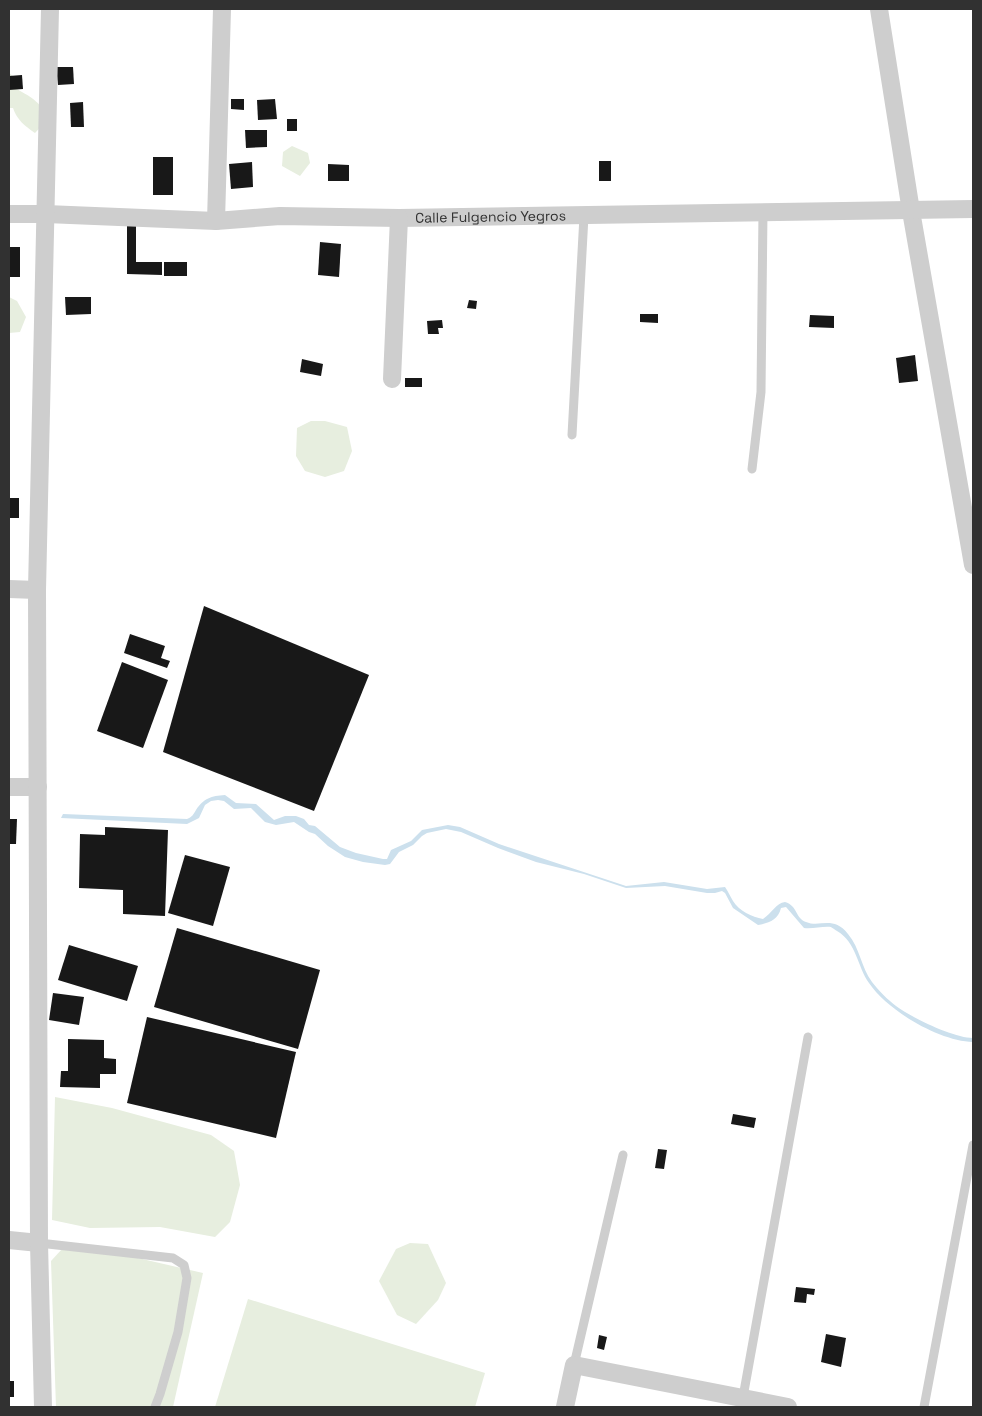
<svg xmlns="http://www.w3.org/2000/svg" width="982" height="1416" viewBox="0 0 982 1416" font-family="'Space Grotesk',sans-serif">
	<rect width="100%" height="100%" fill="#fff"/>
	<g fill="#e7eedf">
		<path d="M9,73L13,76L17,89C32,98 42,102 47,120L35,133C25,126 17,120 13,108H9Z"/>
		<polygon points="292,146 308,153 310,163 300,176 282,166 283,152"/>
		<polygon points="9,297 17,301 26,317 20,332 9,333"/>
		<polygon points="311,421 325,421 347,427 352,451 344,471 325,477 305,471 296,456 297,428"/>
		<polygon points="55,1097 112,1108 211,1135 234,1151 240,1185 230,1222 215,1237 160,1227 90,1228 52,1220"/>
		<polygon points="410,1243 428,1244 446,1283 438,1300 416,1324 397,1315 379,1281 396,1249"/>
		<polygon points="63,1248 116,1253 203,1273 173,1407 56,1407 51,1261"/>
		<polygon points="248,1299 485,1373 475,1407 215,1407"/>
	</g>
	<path fill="#cce0ed" d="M225,795L236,803L256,804L274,820L285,816H296L304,819L309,825L315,826L340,847L356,853L383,859H387L391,850L411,841L422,830L448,825L460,827L499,844L626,886L664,882L707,889L725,887C728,891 730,896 733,901C739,911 752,917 763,919C772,913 776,903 785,902C798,906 795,918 806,922C820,928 833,915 848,934C860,948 861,967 872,982C878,990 888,1000 896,1006C912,1018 954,1038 973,1038V1042C939,1041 888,1011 869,983C857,966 857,943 837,931C837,931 831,927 831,927C823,926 813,929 804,928L786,907L781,908C778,920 769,923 758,925L733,908L725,893L722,891L715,893H707L665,886L626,888L584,874L536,862L498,848L461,832L446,829L427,833L422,836L413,845L399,852L390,864L385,865L363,862L345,857L328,846L315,834L309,832L294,822L276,825L265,822L251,808L234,809L224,801L218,800L211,801L205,805L199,818L187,824L61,818L63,814L187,819C192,817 193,815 196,810C204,798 211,796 225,795Z"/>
	<g fill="#181818">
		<polygon points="56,67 73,67 74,84 58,85"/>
		<polygon points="22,75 23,89 9,90 9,76"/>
		<polygon points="231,99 244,99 244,110 231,109"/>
		<polygon points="275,99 277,119 258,120 257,100"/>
		<polygon points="83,102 84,127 71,127 70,103"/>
		<rect x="287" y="119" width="10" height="12"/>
		<polygon points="245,130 267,130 267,147 246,148"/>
		<rect x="153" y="157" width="20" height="38"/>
		<rect x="599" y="161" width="12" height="20"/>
		<polygon points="252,162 253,187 231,189 229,164"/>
		<polygon points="328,164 349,165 349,181 328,181"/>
		<polygon points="127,223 136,223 136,262 162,262 162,275 127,274"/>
		<polygon points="320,242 341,244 339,277 318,275"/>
		<rect x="9" y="247" width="11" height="30"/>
		<rect x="164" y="262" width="23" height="14"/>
		<polygon points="65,297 91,297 91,314 66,315"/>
		<polygon points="469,300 477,301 476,309 467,308"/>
		<polygon points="640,314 658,314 658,323 640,322"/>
		<polygon points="810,315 834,316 834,328 809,327"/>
		<polygon points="442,320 443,328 438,328 439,334 428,334 427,321"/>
		<polygon points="915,355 918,381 899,383 896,358"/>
		<polygon points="302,359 323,364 321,376 300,372"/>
		<rect x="405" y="378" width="17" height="9"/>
		<rect x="9" y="498" width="10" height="20"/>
		<polygon points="204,606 369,675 314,811 163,752"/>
		<polygon points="130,634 165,646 161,658 170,661 167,668 124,653"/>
		<polygon points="122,662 168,680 143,748 97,731"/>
		<polygon points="9,819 17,819 16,844 9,844"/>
		<polygon points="105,827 168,830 165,916 123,914 123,890 79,888 80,834 105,835"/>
		<polygon points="185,855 230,867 213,926 168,913"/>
		<polygon points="177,928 320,970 298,1049 154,1007"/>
		<polygon points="69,945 138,966 127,1001 58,980"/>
		<polygon points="53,993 84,997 79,1025 49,1020"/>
		<polygon points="147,1017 296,1052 276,1138 127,1103"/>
		<polygon points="68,1039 104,1040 104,1058 116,1059 116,1074 100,1074 100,1088 60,1087 61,1071 68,1071"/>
		<polygon points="733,1114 756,1118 754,1128 731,1124"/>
		<polygon points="658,1149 667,1150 664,1169 655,1168"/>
		<polygon points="796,1287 815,1289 814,1295 807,1294 806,1303 794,1302"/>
		<polygon points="826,1334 846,1338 841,1367 821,1362"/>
		<polygon points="599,1335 607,1337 604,1350 597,1348"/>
		<rect x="9" y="1381" width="5" height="16"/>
	</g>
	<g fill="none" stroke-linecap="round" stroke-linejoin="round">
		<g stroke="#cecece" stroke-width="9">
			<polyline points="572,435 584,216"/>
			<polyline points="752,469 761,392 763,212"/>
			<polyline points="39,1243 173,1258 184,1265 187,1278 178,1332 160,1394 155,1407"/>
			<polyline points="574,1365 623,1155"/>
			<polyline points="743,1397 808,1037"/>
			<polyline points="924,1407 973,1145"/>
		</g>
		<g stroke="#cecece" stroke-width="18">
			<polyline points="879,9 911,211 973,565"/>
			<path id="s1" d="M9,214H46L216,221L280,216L399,218L973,209"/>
			<polyline points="216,221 222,9"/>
			<polyline points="392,379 399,218"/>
			<polyline points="9,589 37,590"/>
			<polyline points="9,787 38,787"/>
			<polyline points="9,1240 39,1243"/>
			<polyline points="43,1407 39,1243 37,590 50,9"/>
			<polyline points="565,1407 574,1365 788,1407"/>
		</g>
	</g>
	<g text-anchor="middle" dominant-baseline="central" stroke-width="5" stroke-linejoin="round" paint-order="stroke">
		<g font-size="14" fill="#313131" stroke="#fff">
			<text stroke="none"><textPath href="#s1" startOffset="482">Calle Fulgencio Yegros</textPath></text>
		</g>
	</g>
	<rect width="982" height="1416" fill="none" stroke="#313131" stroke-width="20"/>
</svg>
